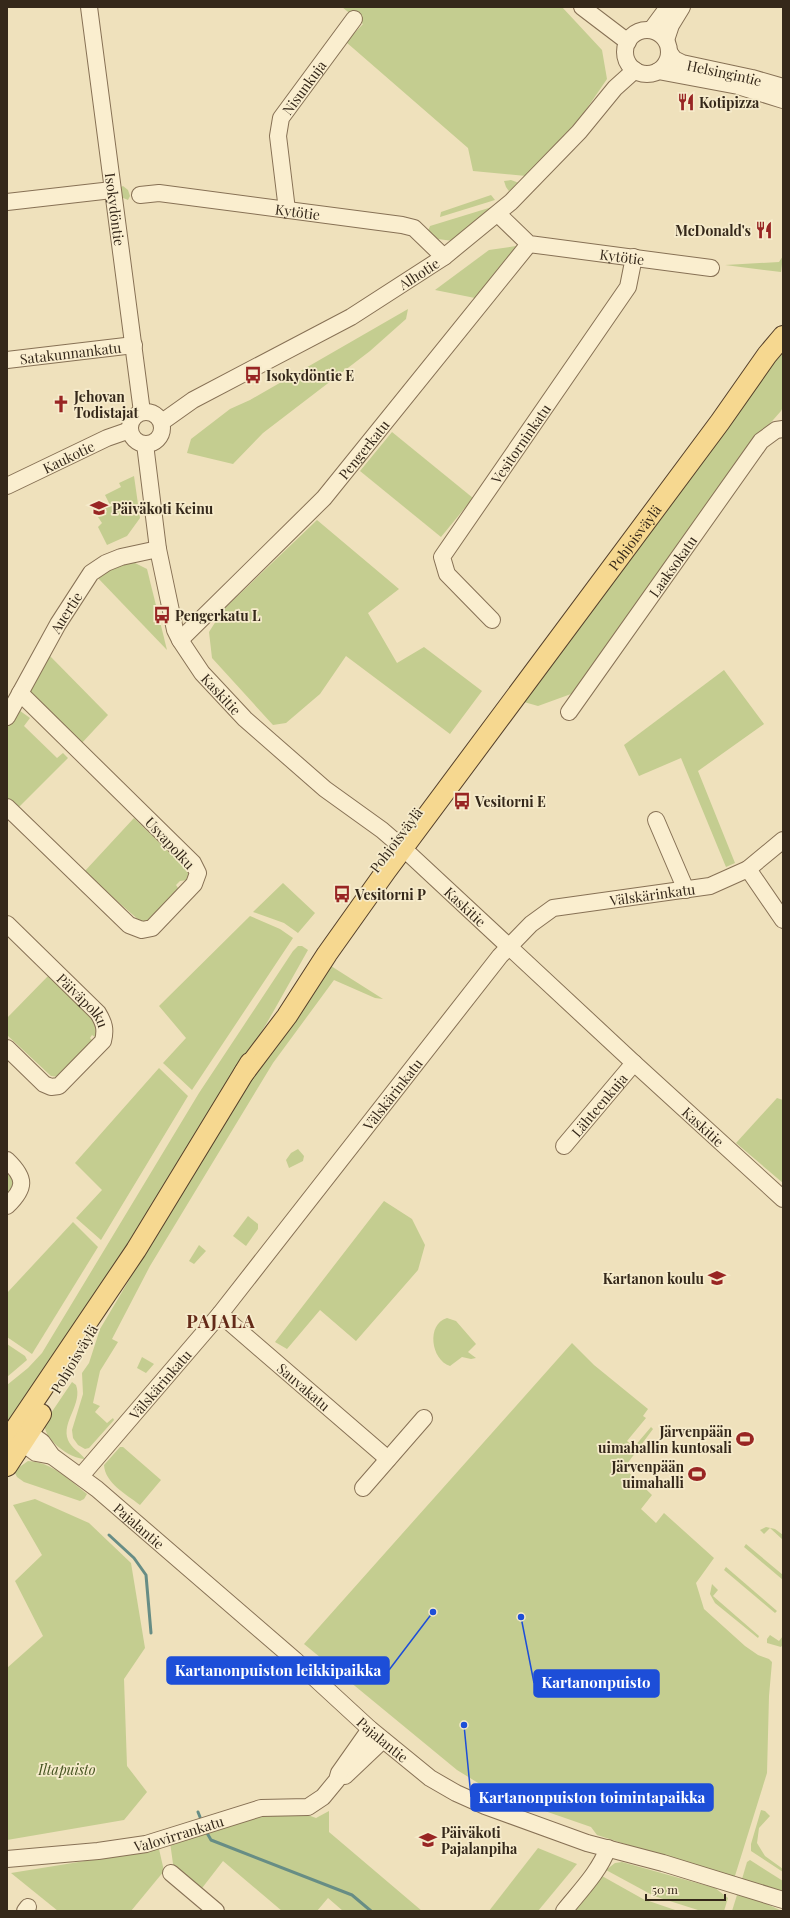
<svg xmlns="http://www.w3.org/2000/svg" width="790" height="1918" viewBox="0 0 790 1918" font-family="'Playfair Display',serif">
	<rect width="100%" height="100%" fill="#efe1bc"/>
	<g fill="#c4cd90">
		<polygon points="342,7 562,7 602,50 607,79 581,117 526,176 473,171 468,148 346,42 363,24"/>
		<polygon points="511,180 519,183 511,194 506,187 504,181"/>
		<polygon points="123,186 128,190 130,196 128,200 121,197 121,187"/>
		<polygon points="491,195 495,200 440,217 441,212"/>
		<polygon points="492,207 493,209 453,241 438,239 428,231 430,226"/>
		<polygon points="516,246 518,252 480,299 435,290 489,250"/>
		<polygon points="783,256 781,272 725,265 779,262"/>
		<polygon points="408,309 406,319 370,351 263,433 233,464 187,453 191,439 230,409 250,400"/>
		<polygon points="783,348 783,407 781,411 758,437 582,690 538,706 524,702"/>
		<polygon points="392,432 473,498 441,537 360,471"/>
		<polygon points="134,476 140,518 127,536 107,545 98,527 102,523 98,517 107,512 105,508 110,505 105,495 121,487 119,483"/>
		<polygon points="317,520 399,589 368,613 397,663 424,647 482,691 450,734 346,656 320,694 286,723 273,725 212,658 209,632 223,610"/>
		<polygon points="133,562 147,569 167,650 96,576 124,564"/>
		<polygon points="48,654 108,715 79,746 24,693"/>
		<polygon points="724,670 764,724 698,771 735,863 726,867 681,758 639,776 624,745"/>
		<polygon points="16,708 30,718 24,726 57,758 63,753 68,758 18,808 7,799 7,724"/>
		<polygon points="134,818 188,870 188,880 180,881 176,885 180,891 154,918 141,922 84,872"/>
		<polygon points="283,883 315,913 298,933 284,923 253,912"/>
		<polygon points="250,916 280,929 293,938 192,1090 163,1063 186,1038 159,1006"/>
		<polygon points="298,946 302,946 308,950 268,1021 126,1254 7,1431 7,1385 28,1368 42,1353 199,1093 293,951"/>
		<polygon points="331,966 383,999 375,998 334,980 273,1063 150,1266 112,1339 118,1342 100,1371 93,1403 100,1406 95,1412 107,1423 113,1418 114,1420 89,1448 85,1449 78,1445 73,1438 72,1430 83,1394 82,1373 89,1363 100,1329 214,1137 255,1072"/>
		<polygon points="50,974 97,1022 98,1039 92,1035 90,1038 96,1044 59,1077 51,1076 7,1035 7,1018"/>
		<polygon points="159,1068 188,1096 101,1240 76,1218 102,1190 75,1163"/>
		<polygon points="777,1098 783,1100 783,1183 736,1143"/>
		<polygon points="298,1149 304,1156 303,1161 289,1168 286,1160 291,1153"/>
		<polygon points="7,1168 17,1184 7,1201"/>
		<polygon points="384,1201 412,1219 425,1245 418,1270 356,1341 320,1310 287,1349 275,1342"/>
		<polygon points="248,1216 258,1224 258,1229 246,1246 233,1236"/>
		<polygon points="73,1222 98,1247 32,1354 7,1337 7,1293"/>
		<polygon points="199,1245 206,1251 194,1264 189,1261"/>
		<path d="M447,1318L456,1321L476,1344L468,1352L476,1358L471,1359L462,1357L450,1366C431,1360 426,1324 447,1318Z"/>
		<polygon points="572,1343 594,1365 648,1409 643,1416 646,1418 627,1441 634,1447 651,1427 653,1429 624,1468 652,1495 641,1509 656,1523 664,1513 714,1558 696,1583 704,1609 745,1646 758,1655 769,1659 772,1662 769,1696 767,1773 734,1879 597,1835 591,1827 496,1794 457,1770 304,1644"/>
		<polygon points="7,1344 25,1356 27,1360 7,1377"/>
		<polygon points="142,1357 154,1364 146,1373 137,1368"/>
		<path d="M72,1382L76,1385C83,1404 61,1422 68,1440C71,1448 80,1452 85,1459C70,1459 41,1438 45,1422Z"/>
		<path d="M120,1447H123L161,1480L140,1505C126,1494 105,1483 104,1465Z"/>
		<path d="M28,1461C52,1462 69,1480 87,1494L84,1499L80,1501L24,1482L17,1477L14,1471Z"/>
		<polygon points="35,1499 89,1523 131,1563 145,1648 124,1679 127,1766 147,1792 124,1820 7,1840 7,1668 43,1636 15,1581 42,1555 13,1505"/>
		<polygon points="766,1527 775,1529 783,1535 783,1540 770,1528 764,1534 760,1530"/>
		<polygon points="746,1544 783,1575 783,1580 744,1547"/>
		<polygon points="726,1567 777,1611 775,1613 724,1570"/>
		<polygon points="712,1584 718,1590 713,1596 759,1636 758,1638 715,1603 710,1594"/>
		<polygon points="770,1635 779,1641 783,1636 783,1644 781,1647 767,1643 767,1639"/>
		<polygon points="761,1810 765,1811 770,1816 759,1828 757,1843 765,1856 783,1869 783,1872 751,1851 751,1844"/>
		<polygon points="329,1811 329,1832 422,1911 343,1911 328,1898 317,1911 282,1911 223,1861 199,1892 174,1871 170,1842 272,1813 305,1814 316,1818"/>
		<polygon points="538,1848 577,1864 538,1911 489,1911"/>
		<polygon points="159,1849 164,1871 131,1911 58,1911 11,1873"/>
		<polygon points="750,1860 783,1881 783,1891 773,1891 742,1879 747,1862"/>
		<polygon points="622,1862 715,1888 728,1898 724,1911 701,1911 654,1896 606,1870 615,1863"/>
		<polygon points="602,1876 643,1899 678,1911 572,1911"/>
		<polygon points="737,1895 756,1899 782,1911 732,1911"/>
	</g>
	<g fill="none" stroke-linecap="round" stroke-linejoin="round">
		<g stroke="#678d85" stroke-width="3">
			<polyline points="109,1535 134,1558 146,1575 151,1633"/>
			<polyline points="198,1812 200,1817"/>
			<polyline points="207,1833 211,1840 352,1895 371,1911"/>
		</g>
		<g stroke="#877155" stroke-width="18">
			<g id="minor">
				<path id="s1" d="M89,7L142,412"/>
				<polyline points="582,7 628,42"/>
				<polyline points="651,30 668,7"/>
				<circle cx="647" cy="52" r="22"/>
				<polyline points="666,40 671,25 682,7"/>
				<path id="s2" d="M669,52L674,59L682,63L752,78L783,87"/>
				<polyline points="658,71 738,86 783,100"/>
				<path id="s3" d="M140,195L159,193L402,225L414,228L444,257"/>
				<polyline points="7,202 112,190"/>
				<path id="s4" d="M287,210L278,136L281,118L354,19"/>
				<path id="s5" d="M498,214L529,244L711,268"/>
				<path id="s6" d="M7,360L134,345"/>
				<circle cx="146" cy="428" r="16"/>
				<path id="s7" d="M162,422L193,400L351,317L444,257L511,202L579,132L615,88L635,70"/>
				<path id="s8" d="M145,444L158,549L175,630L180,640L202,673L245,719L325,789L382,830L404,849L634,1063L783,1199"/>
				<path id="s9" d="M7,486L107,438L130,430"/>
				<path id="s10" d="M492,620L447,574L442,557L628,287L634,257"/>
				<path id="s11" d="M180,640L324,498L529,244"/>
				<path id="s12" d="M569,712L761,441L776,430L783,429"/>
				<path id="s13" d="M7,717L58,624L91,573L106,563L121,557L158,549"/>
				<polyline points="7,807 129,925 142,930 152,928 194,884 198,873 193,863 20,693"/>
				<polyline points="656,820 686,890"/>
				<polyline points="748,869 783,920"/>
				<path id="s14" d="M7,924L98,1013C104,1023 106,1029 103,1041L59,1086L51,1087L44,1084L7,1048"/>
				<path id="s15" d="M564,1146L634,1063"/>
				<path d="M7,1160C26,1178 26,1188 7,1206"/>
				<path id="s16" d="M220,1314L388,1459"/>
				<path id="s17" d="M19,1426L42,1442L52,1456L97,1489L295,1660L370,1729L430,1778L456,1793L485,1806L587,1843L663,1863L783,1900"/>
				<polyline points="13,1436 36,1453 52,1456"/>
				<path id="s18" d="M81,1476L220,1314L500,956L531,924L553,908L710,886L748,869L783,840"/>
				<polyline points="363,1488 424,1418"/>
				<polyline points="345,1776 383,1740"/>
				<path id="s19" d="M7,1859L98,1851L146,1844L261,1808L308,1807L323,1797L337,1780L339,1773L370,1729"/>
				<polyline points="171,1873 216,1911"/>
				<polyline points="25,1911 28,1907"/>
				<path d="M564,1911C580,1891 599,1872 608,1848"/>
			</g>
		</g>
		<g stroke="#543f2a" stroke-width="22">
			<g id="major">
				<path id="s20" d="M244,1073L287,1016L327,954L386,871L720,422L767,355L783,336"/>
				<polyline points="7,1441 136,1250 250,1063"/>
				<polyline points="7,1466 41,1414"/>
			</g>
		</g>
		<use href="#minor" stroke="#faeecf" stroke-width="16"/>
		<use href="#major" stroke="#f6d890" stroke-width="20"/>
	</g>
	<defs>
		<g id="restaurant-bare" transform="scale(1.38)"><path d="M-5-6h1v4h1v-4h1v4h1v-4h1v5L-1.5 .5V6h-2V.5L-5-1ZM5-6V6H3V1.5H1.5Q1.5-4 5-6Z" fill="#982523" stroke="#f6ebcb" stroke-width="2.5" paint-order="stroke"/></g>
		<g id="bus-bare" transform="scale(1.38)"><path d="M-5-6H5V4H4V6H2V4H-2V6H-4V4H-5ZM-3.5-4V0h7V-4ZM-3.5 1.2v1.5H-2V1.2ZM2 1.2v1.5H3.5V1.2Z" fill="#982523" stroke="#f6ebcb" stroke-width="2.5" paint-order="stroke"/></g>
		<g id="church-bare" transform="scale(1.38)"><path d="M-1.2-6h2.4v3.5h3.3v2.4h-3.3V6h-2.4V-.1h-3.3v-2.4h3.3Z" fill="#982523" stroke="#f6ebcb" stroke-width="2.5" paint-order="stroke"/></g>
		<g id="school-bare" transform="scale(1.38)"><path d="M0-5L7-2L0 1L-7-2ZM-4 1L0 2.5L4 1V4Q0 6-4 4Z" fill="#982523" stroke="#f6ebcb" stroke-width="2.5" paint-order="stroke"/></g>
		<g id="stadium-bare" transform="scale(1.38)"><path d="M0-5a6.5 5 0 1 0 0 10a6.5 5 0 1 0 0-10ZM-3.5-1.8h7v3.6h-7Z" fill="#982523" stroke="#f6ebcb" stroke-width="2.5" paint-order="stroke"/></g>
	</defs>
	<g fill-rule="evenodd">
		<use href="#restaurant-bare" x="686" y="102"/>
		<use href="#restaurant-bare" x="764" y="230"/>
		<use href="#bus-bare" x="253" y="375"/>
		<use href="#church-bare" x="61" y="404"/>
		<use href="#school-bare" x="99" y="508"/>
		<use href="#bus-bare" x="162" y="615"/>
		<use href="#bus-bare" x="462" y="801"/>
		<use href="#bus-bare" x="342" y="894"/>
		<use href="#school-bare" x="717" y="1278"/>
		<use href="#stadium-bare" x="745" y="1439"/>
		<use href="#stadium-bare" x="697" y="1474"/>
		<use href="#school-bare" x="428" y="1840"/>
	</g>
	<g text-anchor="middle" dominant-baseline="central" stroke-width="3.5" stroke-linejoin="round" paint-order="stroke">
		<g font-size="14" fill="#35281a" stroke="#f6ebcb">
			<text stroke="none"><textPath href="#s2" startOffset="61">Helsingintie</textPath></text>
			<text stroke="none"><textPath href="#s4" startOffset="131">Nisunkuja</textPath></text>
			<text stroke="none"><textPath href="#s1" startOffset="204">Isokydöntie</textPath></text>
			<text stroke="none"><textPath href="#s3" startOffset="159">Kytötie</textPath></text>
			<text stroke="none"><textPath href="#s5" startOffset="137">Kytötie</textPath></text>
			<text stroke="none"><textPath href="#s7" startOffset="297">Alhotie</textPath></text>
			<text stroke="none"><textPath href="#s6" startOffset="64">Satakunnankatu</textPath></text>
			<text stroke="none"><textPath href="#s10" startOffset="220">Vesitorninkatu</textPath></text>
			<text stroke="none"><textPath href="#s11" startOffset="265">Pengerkatu</textPath></text>
			<text stroke="none"><textPath href="#s9" startOffset="68">Kaukotie</textPath></text>
			<text stroke="none"><textPath href="#s20" startOffset="663">Pohjoisväylä</textPath></text>
			<text stroke="none"><textPath href="#s12" startOffset="179">Laaksokatu</textPath></text>
			<text stroke="none"><textPath href="#s13" startOffset="120">Auertie</textPath></text>
			<text stroke="none"><textPath href="#s8" startOffset="268">Kaskitie</textPath></text>
			<text transform="translate(396 840) rotate(-53)">Pohjoisväylä</text>
			<text transform="translate(170 843) rotate(47)">Usvapolku</text>
			<text stroke="none"><textPath href="#s18" startOffset="840">Välskärinkatu</textPath></text>
			<text stroke="none"><textPath href="#s8" startOffset="592">Kaskitie</textPath></text>
			<text stroke="none"><textPath href="#s14" startOffset="108">Päiväpolku</textPath></text>
			<text stroke="none"><textPath href="#s18" startOffset="493">Välskärinkatu</textPath></text>
			<text stroke="none"><textPath href="#s15" startOffset="54">Lähteenkuja</textPath></text>
			<text stroke="none"><textPath href="#s8" startOffset="916">Kaskitie</textPath></text>
			<text transform="translate(74 1359) rotate(-59)">Pohjoisväylä</text>
			<text stroke="none"><textPath href="#s18" startOffset="121">Välskärinkatu</textPath></text>
			<text stroke="none"><textPath href="#s16" startOffset="111">Sauvakatu</textPath></text>
			<text stroke="none"><textPath href="#s17" startOffset="157">Pajalantie</textPath></text>
			<text stroke="none"><textPath href="#s17" startOffset="481">Pajalantie</textPath></text>
			<text stroke="none"><textPath href="#s19" startOffset="174">Valovirrankatu</textPath></text>
		</g>
		<g font-size="14" font-weight="bold" fill="#35281a" stroke="#f6ebcb" text-anchor="start">
			<text x="699" y="102">Kotipizza</text>
			<text x="751" y="230" text-anchor="end">McDonald's</text>
			<text x="266" y="375">Isokydöntie E</text>
			<text x="74" y="396">Jehovan<tspan x="74" dy="16">Todistajat</tspan></text>
			<text x="112" y="508">Päiväkoti Keinu</text>
			<text x="175" y="615">Pengerkatu L</text>
			<text x="475" y="801">Vesitorni E</text>
			<text x="355" y="894">Vesitorni P</text>
			<text x="704" y="1278" text-anchor="end">Kartanon koulu</text>
			<text x="732" y="1431" text-anchor="end">Järvenpään<tspan x="732" dy="16">uimahallin kuntosali</tspan></text>
			<text x="684" y="1466" text-anchor="end">Järvenpään<tspan x="684" dy="16">uimahalli</tspan></text>
			<text x="441" y="1832">Päiväkoti<tspan x="441" dy="16">Pajalanpiha</tspan></text>
		</g>
		<g font-size="14" font-style="italic" fill="#455320" stroke="#f6ebcb">
			<text x="67" y="1769">Iltapuisto</text>
		</g>
		<g font-size="18" font-weight="bold" letter-spacing="1" fill="#642a18" stroke="#f6ebcb">
			<text x="221" y="1321">PAJALA</text>
		</g>
	</g>
	<path fill="none" stroke="#1d4ed8" stroke-width="1.5" d="M433 1612L389 1670M521 1617L534 1683M464 1725L471 1797"/>
	<g fill="#1d4ed8" stroke="#f6ebcb" stroke-width="1.5">
		<circle cx="433" cy="1612" r="4"/>
		<circle cx="521" cy="1617" r="4"/>
		<circle cx="464" cy="1725" r="4"/>
	</g>
	<g fill="#1d4ed8" stroke="#1d4ed8" stroke-width="1.5">
		<rect x="167" y="1657" width="222" height="27" rx="4"/>
		<rect x="534" y="1670" width="125" height="27" rx="4"/>
		<rect x="471" y="1784" width="242" height="27" rx="4"/>
	</g>
	<g font-size="15" text-anchor="middle" font-weight="bold" fill="#fff">
		<text x="278" y="1676">Kartanonpuiston leikkipaikka</text>
		<text x="596" y="1688">Kartanonpuisto</text>
		<text x="592" y="1803">Kartanonpuiston toimintapaikka</text>
	</g>
	<rect width="790" height="1918" fill="none" stroke="#35281a" stroke-width="16"/>
	<path d="M646 1894v6h79v-6" fill="none" stroke="#35281a" stroke-width="2"/>
	<text x="652" y="1894" font-size="12" fill="#35281a" stroke="#f6ebcb" stroke-width="3" paint-order="stroke">50 m</text>
</svg>
